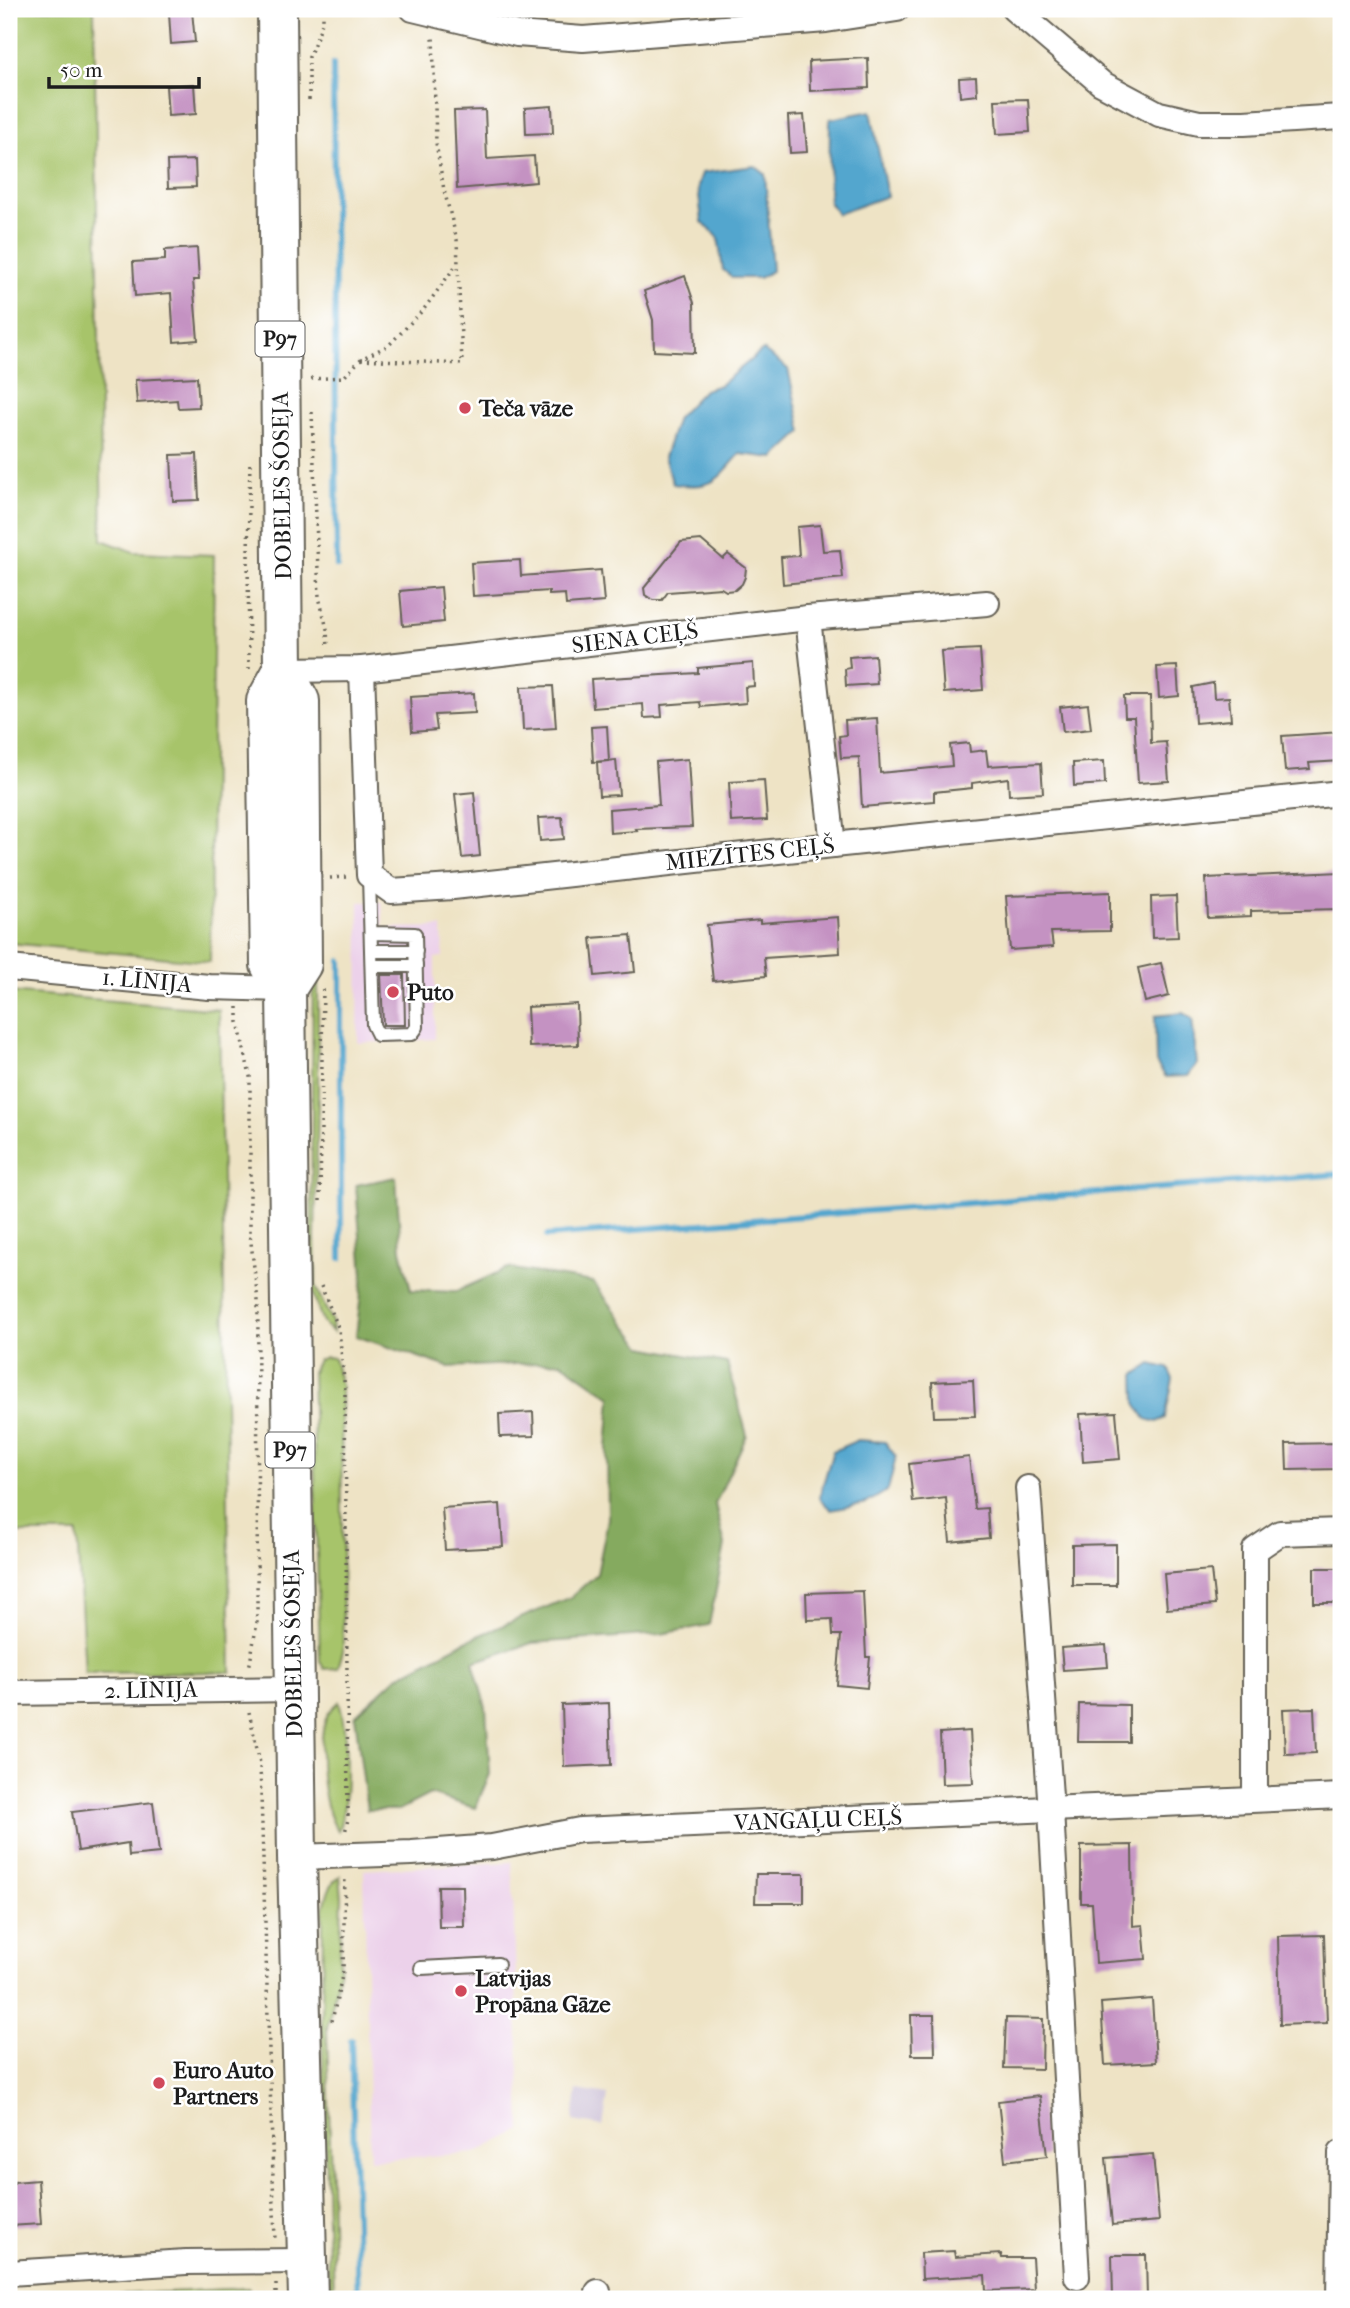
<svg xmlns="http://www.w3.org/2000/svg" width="1350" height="2308" viewBox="0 0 1350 2308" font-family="'IM FELL French Canon',serif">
	<rect width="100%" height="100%" fill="#fff"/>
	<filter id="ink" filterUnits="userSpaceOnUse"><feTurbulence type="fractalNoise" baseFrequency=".0143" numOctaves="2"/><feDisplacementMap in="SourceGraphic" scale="14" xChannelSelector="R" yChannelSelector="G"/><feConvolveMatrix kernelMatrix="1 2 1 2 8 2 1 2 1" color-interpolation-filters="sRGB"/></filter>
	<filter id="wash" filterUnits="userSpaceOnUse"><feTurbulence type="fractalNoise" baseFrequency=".00686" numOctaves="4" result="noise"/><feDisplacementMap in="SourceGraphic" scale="28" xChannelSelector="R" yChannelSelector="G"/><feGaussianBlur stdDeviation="1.57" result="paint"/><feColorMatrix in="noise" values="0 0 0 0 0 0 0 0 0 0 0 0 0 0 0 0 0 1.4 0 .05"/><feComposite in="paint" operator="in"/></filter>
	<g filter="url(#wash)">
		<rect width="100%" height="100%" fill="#eee3c5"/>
		<g fill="#ecd1ea">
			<polygon points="359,902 382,902 383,928 442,927 443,957 435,958 435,1039 358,1043"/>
			<polygon points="512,1862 521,2130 475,2153 370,2160 364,1870"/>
		</g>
		<polygon fill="#cbbfd5" points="577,2090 608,2095 603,2126 573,2121"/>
		<g fill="#a7c46b" stroke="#627044" stroke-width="2">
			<polygon points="9,9 94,9 102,540 134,552 214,555 210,962 9,943"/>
			<polygon points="313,939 318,942 318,1097 315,1237 316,1288 332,1322 333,1332 323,1323 311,1288"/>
			<polygon points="9,992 219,1010 231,1672 85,1673 77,1533 9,1533"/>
			<polygon points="326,1357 334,1358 341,1386 343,1651 338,1668 324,1669 320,1661 312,1372 318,1360"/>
			<path d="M339,1702C348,1732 349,1802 338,1831C321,1809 315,1740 328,1714C330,1710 335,1706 339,1702Z"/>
			<polygon points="340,1876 342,1898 339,1975 327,2028 334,2299 329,2299 322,2028 323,1911 328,1892 334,1881"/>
			<polygon points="249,2288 249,2299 90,2299 90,2296"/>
		</g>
		<polygon fill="#85aa5f" stroke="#50633e" stroke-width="2" points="396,1177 401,1250 411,1290 455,1292 508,1268 593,1282 643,1347 727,1363 747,1435 715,1504 725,1545 709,1625 661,1634 532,1643 473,1662 486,1708 490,1774 475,1808 430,1794 399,1810 367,1810 355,1716 397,1677 468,1640 571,1597 597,1574 608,1519 607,1448 611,1397 561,1362 448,1367 356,1336 363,1275 356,1185"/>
		<g fill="#52a6ce" stroke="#376175" stroke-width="2">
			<polygon points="871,111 887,196 837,214 829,202 830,119"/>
			<polygon points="755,166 765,174 772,271 759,278 733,278 723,270 718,237 702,222 698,186 702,173"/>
			<path d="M763,350L788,369L802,432L774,458L740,454C715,483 712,489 673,484L664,457L677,418L704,390L720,385Z"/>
			<polygon points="1183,1013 1192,1019 1197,1064 1188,1076 1166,1077 1156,1063 1155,1016"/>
			<polygon points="1151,1364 1168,1368 1173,1379 1165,1418 1157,1422 1146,1419 1136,1403 1135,1375"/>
			<polygon points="858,1440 885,1442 896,1457 888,1490 867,1503 831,1510 819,1498 833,1451"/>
		</g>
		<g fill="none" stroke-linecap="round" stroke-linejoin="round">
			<g stroke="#52a6ce" stroke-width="6">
				<polyline points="333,64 337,566"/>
				<polyline points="341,961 341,1258"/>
				<polyline points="547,1236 1341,1174"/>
				<polyline points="351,2040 358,2299"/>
			</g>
		</g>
		<g id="blocks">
			<g fill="#c492c2">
				<polygon points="192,11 195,42 171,44 169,13"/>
				<polygon points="868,58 869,88 810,91 809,61"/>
				<polygon points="976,77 977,95 960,97 959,78"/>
				<polygon points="194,84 196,114 168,116 166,86"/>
				<polygon points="1028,99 1030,132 997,134 995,100"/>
				<polygon points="552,106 553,133 526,134 525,108"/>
				<polygon points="485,110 487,159 534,156 536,182 457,189 454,111"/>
				<polygon points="804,115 807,152 790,153 788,116"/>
				<polygon points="195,160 196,187 168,188 167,161"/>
				<polygon points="197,248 199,280 193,280 198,340 174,342 171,293 135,296 133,262 165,260 165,250"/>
				<polygon points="685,276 694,303 695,353 654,351 653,320 644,291"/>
				<polygon points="197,377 199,407 178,408 177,400 137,403 135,380"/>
				<polygon points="197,454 199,500 173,501 171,455"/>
				<polygon points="820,525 823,551 840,550 843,578 783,584 781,557 799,556 797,527"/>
				<polygon points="701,540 723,559 728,554 746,568 745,577 742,584 735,590 726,591 721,588 668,592 662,600 653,600 645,595 644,588 681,542"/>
				<polygon points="520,560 521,576 601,570 604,602 566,605 565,594 549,595 549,591 473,596 471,563"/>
				<polygon points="441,587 444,622 403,626 400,591"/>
				<polygon points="980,649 983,690 944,693 941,651"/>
				<polygon points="875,655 877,684 846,686 845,669 850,668 849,657"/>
				<polygon points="753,663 754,686 745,687 746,703 701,707 700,702 661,705 662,717 644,718 643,704 593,708 591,679 698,673 698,668"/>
				<polygon points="1177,666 1179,696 1159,698 1157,667"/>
				<polygon points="1213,683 1214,698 1229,697 1231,720 1195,723 1193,687"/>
				<polygon points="553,686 556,728 523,730 521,687"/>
				<polygon points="474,693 475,713 435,715 437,730 412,732 410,697"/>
				<polygon points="1124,696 1150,696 1151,743 1166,742 1169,781 1138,783 1134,717 1125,717"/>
				<polygon points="1088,704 1091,729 1063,732 1060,707"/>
				<polygon points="877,718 880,773 952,766 950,745 969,743 970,752 986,750 988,766 1041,763 1043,793 1009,795 1008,778 972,783 972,788 934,792 934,801 862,807 859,757 841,758 839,736 846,735 845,720"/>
				<polygon points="607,726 609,761 593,762 591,727"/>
				<polygon points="1341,732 1341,761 1309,763 1310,769 1285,771 1282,736"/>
				<polygon points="688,759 692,827 636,829 637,831 610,833 609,809 659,805 656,762"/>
				<polygon points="616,760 619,795 599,796 597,762"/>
				<polygon points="1104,761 1105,784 1074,786 1073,763"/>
				<polygon points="764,780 767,820 731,822 729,782"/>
				<polygon points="474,792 480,856 462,858 455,794"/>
				<polygon points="562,817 564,839 540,841 538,818"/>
				<polygon points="1341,872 1341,909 1251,911 1251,916 1208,918 1206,878"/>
				<polygon points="1110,892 1110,931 1051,932 1053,947 1010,950 1006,896"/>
				<polygon points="1176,896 1178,937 1152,938 1151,897"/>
				<polygon points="838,917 840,953 764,958 766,976 713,981 707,925 760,920 760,923"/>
				<polygon points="631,935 635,972 595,976 591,938"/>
				<polygon points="1161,963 1169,996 1145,1002 1138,968"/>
				<polygon points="381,975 404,975 405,1025 383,1025"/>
				<polygon points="577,1004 578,1045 529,1047 527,1007"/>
				<polygon points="973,1380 975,1416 934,1417 932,1382"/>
				<polygon points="533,1412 534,1436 500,1437 499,1414"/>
				<polygon points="1116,1412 1120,1459 1083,1462 1080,1414"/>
				<polygon points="1341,1443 1341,1469 1287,1470 1286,1444"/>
				<polygon points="969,1457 975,1509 987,1508 989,1538 950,1542 946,1498 913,1502 909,1464"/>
				<polygon points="500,1504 503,1547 445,1550 442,1508"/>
				<polygon points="1116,1544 1116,1585 1072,1585 1072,1545"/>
				<rect x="1314" y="1568" width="27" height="35"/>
				<polygon points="1211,1570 1215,1605 1167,1609 1164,1574"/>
				<polygon points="863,1591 866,1657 870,1657 867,1688 837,1685 841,1635 833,1635 832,1619 807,1620 806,1593"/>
				<polygon points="1106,1645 1108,1667 1063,1670 1061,1648"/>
				<polygon points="609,1703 611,1765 564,1767 562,1705"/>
				<polygon points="1079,1704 1129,1705 1129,1742 1078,1742"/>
				<polygon points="1314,1708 1316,1753 1285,1754 1283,1709"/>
				<polygon points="970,1731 973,1783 942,1784 940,1733"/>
				<polygon points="153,1802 159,1853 129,1856 128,1843 78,1851 72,1812"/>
				<polygon points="1132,1845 1133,1926 1143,1925 1146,1959 1096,1963 1092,1903 1081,1903 1081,1846"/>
				<polygon points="756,1874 804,1874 804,1903 755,1903"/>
				<polygon points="438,1886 463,1886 464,1927 439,1927"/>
				<polygon points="1324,1935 1327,2023 1280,2025 1278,1936"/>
				<polygon points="1152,1999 1156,2062 1105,2065 1101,2003"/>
				<polygon points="911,2015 934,2015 935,2055 912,2055"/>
				<polygon points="1006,2018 1043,2019 1042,2069 1004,2068"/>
				<polygon points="1040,2096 1047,2156 1005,2161 998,2101"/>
				<polygon points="1153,2154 1159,2221 1112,2225 1106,2158"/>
				<polygon points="38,2180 41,2224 9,2226 9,2185 14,2184 14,2182"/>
				<polygon points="954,2251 955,2257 1001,2254 1002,2258 1032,2258 1034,2289 986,2291 985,2275 922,2279 921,2253"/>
				<polygon points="1112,2255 1146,2255 1147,2299 1113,2299"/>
			</g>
		</g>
	</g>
	<g filter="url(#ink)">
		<use href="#blocks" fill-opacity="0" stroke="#666257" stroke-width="2"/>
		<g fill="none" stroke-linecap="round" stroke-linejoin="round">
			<g stroke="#666257" stroke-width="16">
				<g id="lane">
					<polyline points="369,876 373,1025 378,1035 412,1034 417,1027 415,934 372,933"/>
					<polyline points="372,951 416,951"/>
					<polyline points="372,966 416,966"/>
					<polyline points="421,1968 498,1964"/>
				</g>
			</g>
			<g stroke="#666257" stroke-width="28">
				<g id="street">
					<polyline points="413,9 517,34 583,39 826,20 897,9"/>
					<polyline points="1014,9 1101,83 1159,114 1199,123 1244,123 1341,117"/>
					<polyline points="808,618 833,845"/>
					<polyline points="362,669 369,875 391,891 453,887 833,845 1341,793"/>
					<polyline points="283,670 362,669 808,618 987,603"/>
					<polyline points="9,968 209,987 286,989"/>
					<polyline points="1028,1488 1051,1810 1077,2277"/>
					<polyline points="9,1693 294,1689"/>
					<polyline points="1255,1799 1255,1550 1280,1533 1341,1531"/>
					<polyline points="297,1857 412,1853 492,1847 580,1830 1341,1796"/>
					<polyline points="9,2273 186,2262 306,2261"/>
					<polyline points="598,2292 598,2299"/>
					<polyline points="1339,2299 1341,2153"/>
				</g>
			</g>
			<g stroke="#666257" stroke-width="42">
				<g id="primary">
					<polyline points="277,9 283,670 300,701 302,964 286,989"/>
					<polyline points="283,670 266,701 270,965 286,989 297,1857 308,2299"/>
				</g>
			</g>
			<g stroke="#666257" stroke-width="3.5" stroke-dasharray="2 5" stroke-linecap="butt">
				<polyline points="309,100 309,57 323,21 323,9"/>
				<polyline points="361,359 462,364 457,240 444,190 436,143 433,35"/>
				<polyline points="311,379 344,377 361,359 389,345 424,309 457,264"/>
				<polyline points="312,412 319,597 327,629 328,648"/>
				<polyline points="249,669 248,553 250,460"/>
				<polyline points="330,878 347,877"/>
				<polyline points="238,1007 238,1022 250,1076 250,1234 258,1301 257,1622 249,1669"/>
				<polyline points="320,1201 323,985"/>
				<polyline points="321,1286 339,1329 345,1391 348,1819 345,1833"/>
				<polyline points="249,1712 260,1763 275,2241"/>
				<polyline points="332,2021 343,1971 345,1876"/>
				<polyline points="276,2284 276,2299"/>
			</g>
			<use href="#lane" stroke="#fff" stroke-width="12"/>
			<use href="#street" stroke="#fff" stroke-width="24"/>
			<use href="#primary" stroke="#fff" stroke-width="38"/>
		</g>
	</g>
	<g fill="#d1495b" stroke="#fff" stroke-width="2.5">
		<circle cx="465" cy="408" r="7"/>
		<circle cx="393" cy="992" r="7"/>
		<circle cx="461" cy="1991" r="7"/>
		<circle cx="159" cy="2083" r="7"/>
	</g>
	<g text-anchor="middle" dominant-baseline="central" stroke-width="5" stroke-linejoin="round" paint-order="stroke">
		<g fill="#fff" stroke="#606060" stroke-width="2">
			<rect x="255.5" y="321.5" width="49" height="35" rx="5"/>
			<rect x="265.5" y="1432.5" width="49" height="35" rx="5"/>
		</g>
		<g font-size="21" font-weight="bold" fill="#1c1c1c">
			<text x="280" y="339">P97</text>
			<text x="290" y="1450">P97</text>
		</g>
		<g font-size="23" font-weight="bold" fill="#1c1c1c" stroke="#fff" text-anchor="start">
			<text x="479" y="408">Teča vāze</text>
			<text x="407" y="992">Puto</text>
			<text x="475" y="1978">Latvijas<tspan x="475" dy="26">Propāna Gāze</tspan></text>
			<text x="173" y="2070">Euro Auto<tspan x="173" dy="26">Partners</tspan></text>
		</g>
		<g font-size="23" fill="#1c1c1c" stroke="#fff">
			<text transform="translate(282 486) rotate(-91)">DOBELES ŠOSEJA</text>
			<text transform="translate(635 638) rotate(-7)">SIENA CEĻŠ</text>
			<text transform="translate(750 854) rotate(-6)">MIEZĪTES CEĻŠ</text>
			<text transform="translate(147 981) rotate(5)">1. LĪNIJA</text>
			<text transform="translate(293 1644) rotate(-91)">DOBELES ŠOSEJA</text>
			<text transform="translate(151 1690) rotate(-1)">2. LĪNIJA</text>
			<text transform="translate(818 1820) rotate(-2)">VANGAĻU CEĻŠ</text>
		</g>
	</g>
	<rect width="1350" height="2308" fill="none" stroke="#fff" stroke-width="35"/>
	<path d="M49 77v10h150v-10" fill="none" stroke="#1c1c1c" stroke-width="3.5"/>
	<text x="60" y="77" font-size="21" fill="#1c1c1c" stroke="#ffffff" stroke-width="5" paint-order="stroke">50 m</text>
</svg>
